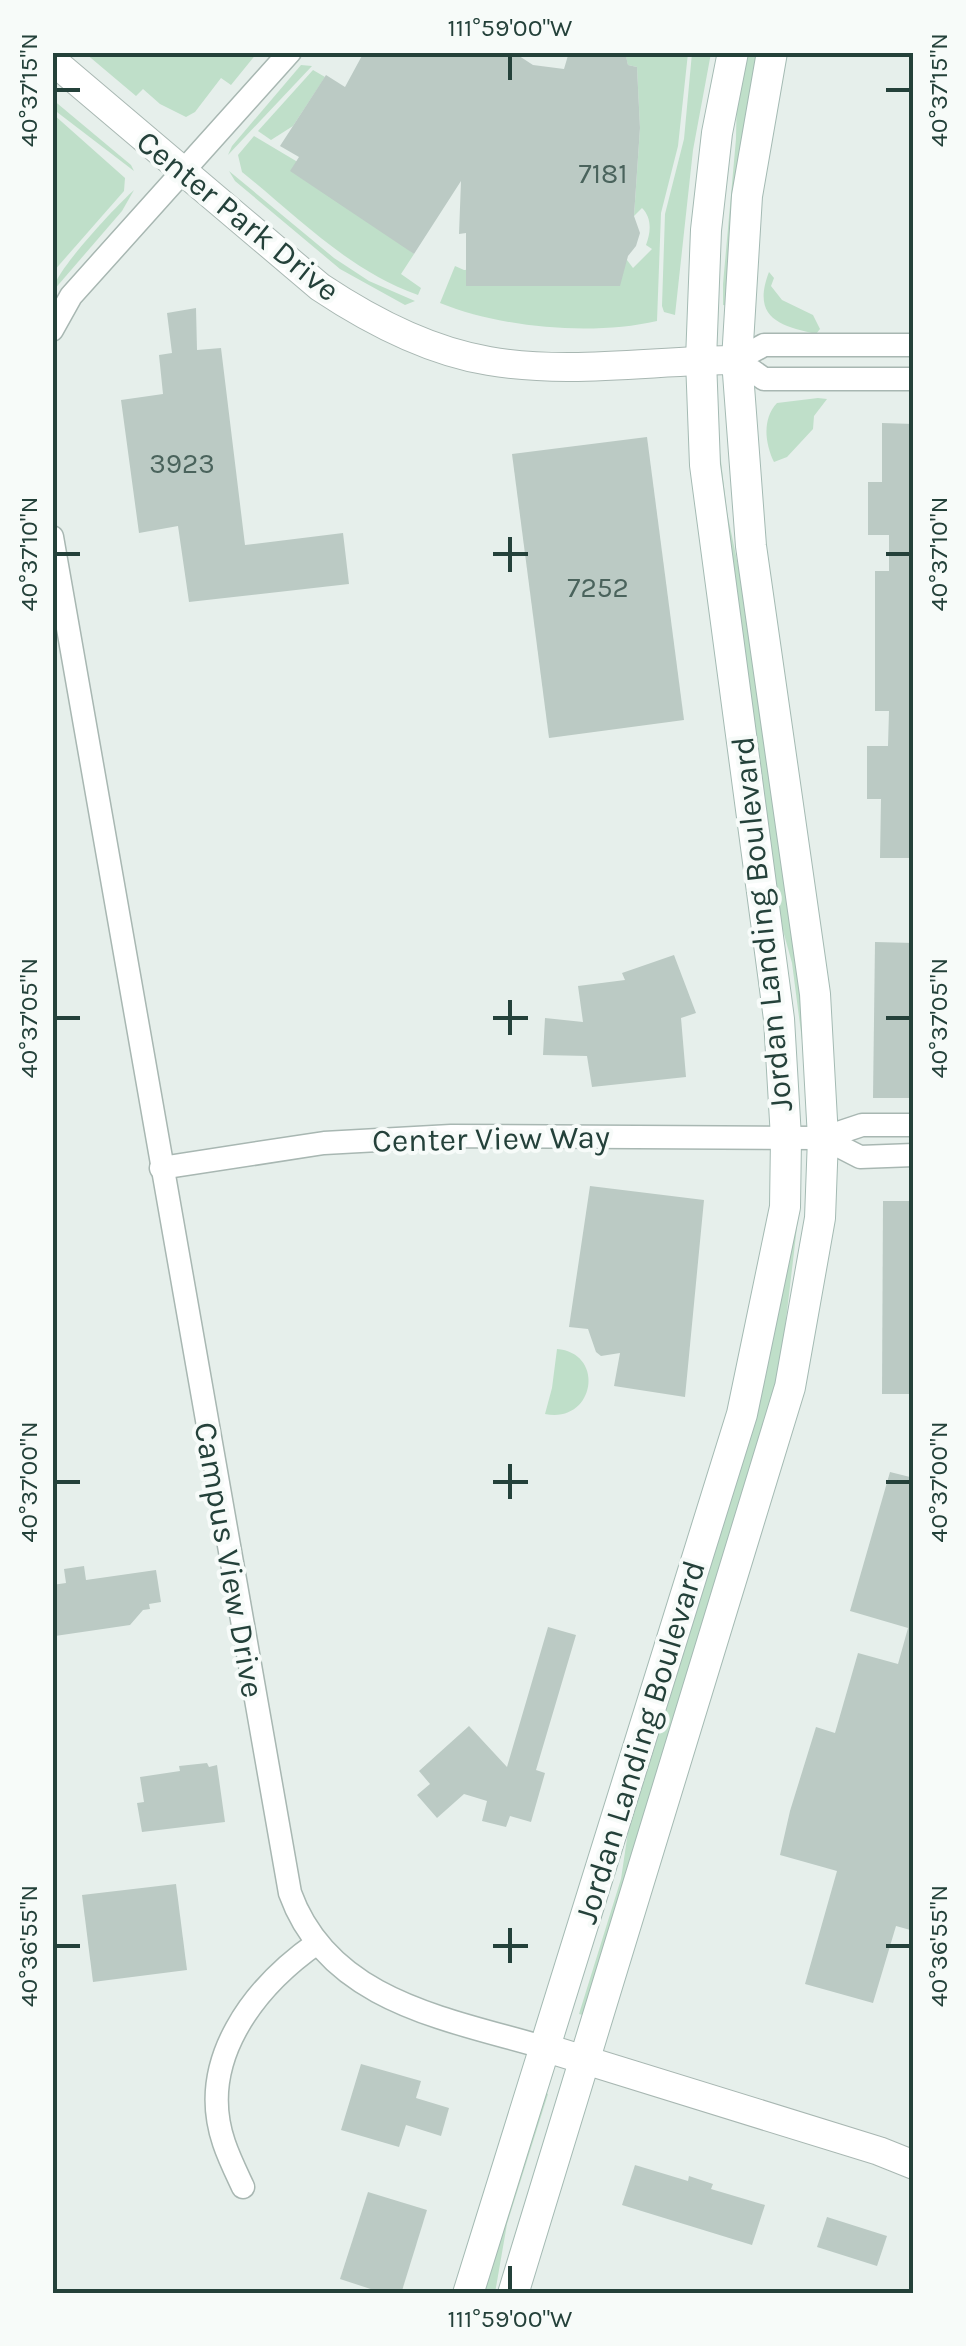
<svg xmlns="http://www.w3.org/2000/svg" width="966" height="2346" viewBox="0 0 966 2346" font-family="Karla,sans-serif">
	<rect width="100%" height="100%" fill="#e6efeb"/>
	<g fill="#bfdfc9">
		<polygon points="85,53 257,53 231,85 221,78 195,112 186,117 160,104 143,89 136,96"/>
		<path d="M625,53H688L678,146L661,213L657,321C592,336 502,328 440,303L455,266L464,270L627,260L633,268L652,249L646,245C651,232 652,218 642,208L634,216L640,128L637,67L628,65Z"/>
		<polygon points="711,53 693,150 675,315 664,312 662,306 665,214 684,139 692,53"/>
		<polygon points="743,53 761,53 729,306 723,305 723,284 736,139 737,88"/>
		<polygon points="301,65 312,66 228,155 232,146"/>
		<polygon points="313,70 325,77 293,126 271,140 258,131"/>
		<polygon points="52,99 131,165 134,171 53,109"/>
		<polygon points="53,114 125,178 124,191 53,272"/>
		<path d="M254,136L296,161L414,254L401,274L421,288L418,295C348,270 299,218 242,172L238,155Z"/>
		<polygon points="229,171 334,258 369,281 415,301 405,305 340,269 235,181"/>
		<path d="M134,190L122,211L53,291C52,274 118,204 134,190Z"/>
		<path d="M769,272L774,278L771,286L782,300L813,315L820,329L816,334C781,326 751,319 769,272Z"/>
		<path d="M818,398L827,399L814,416L813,429L787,457L774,462C765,443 762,419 777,403Z"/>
		<polygon points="717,427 727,512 742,585 800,968 805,1063 792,963 774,898 721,512"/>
		<polygon points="795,1182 801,1183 801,1193 779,1379 586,2016 579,2014 621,1879 632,1805 765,1380 788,1262"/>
		<path d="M557,1349C606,1353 595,1424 545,1414L552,1388Z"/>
		<polygon points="543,2092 548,2094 507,2224 495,2293 479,2294"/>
	</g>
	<g fill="#bbcac4">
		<polygon points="364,52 513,52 533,65 564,69 569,52 625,52 628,65 637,67 640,128 634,216 640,233 636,246 628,256 620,286 466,286 466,233 459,234 461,181 414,254 290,171 299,157 280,146 326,75 345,87"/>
		<polygon points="196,308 197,350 221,348 245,545 343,533 349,584 189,602 178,526 139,533 121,400 163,394 159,355 172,353 167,313"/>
		<polygon points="882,423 914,424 914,858 880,858 881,799 867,799 867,746 888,746 889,711 875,711 875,571 889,571 889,535 868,535 868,482 882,482"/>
		<polygon points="647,437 684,720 549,738 512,454"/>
		<polygon points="875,942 914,943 914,1098 873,1098"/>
		<polygon points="674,955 696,1013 681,1018 686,1077 592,1087 587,1056 543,1055 545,1018 583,1022 578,986 625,980 622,973"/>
		<polygon points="590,1186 704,1200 685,1397 614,1386 620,1353 601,1356 596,1352 588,1329 569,1327"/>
		<polygon points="883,1201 914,1201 914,1394 882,1394"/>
		<polygon points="890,1472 914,1478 914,1931 896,1926 873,2003 805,1984 837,1871 780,1855 790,1811 816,1727 835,1733 858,1653 898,1664 908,1628 850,1611"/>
		<polygon points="84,1566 86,1580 156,1570 161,1602 149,1604 150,1609 143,1610 130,1625 55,1636 52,1585 66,1583 64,1569"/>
		<polygon points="548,1627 576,1635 536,1770 545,1773 531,1822 510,1816 506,1827 482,1821 487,1801 464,1794 437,1818 417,1795 430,1784 419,1771 469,1726 507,1767"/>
		<polygon points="207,1763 209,1767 217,1765 225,1822 142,1832 137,1803 144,1802 140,1777 180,1771 179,1766"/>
		<polygon points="176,1884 187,1970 93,1982 82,1895"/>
		<polygon points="361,2064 421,2081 416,2098 449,2108 441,2136 406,2125 399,2147 341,2130"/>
		<polygon points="635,2165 688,2181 689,2176 713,2184 711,2189 765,2205 752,2245 622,2205"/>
		<polygon points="368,2192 427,2210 401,2294 386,2294 340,2279"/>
		<polygon points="827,2217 887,2236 877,2266 817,2247"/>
	</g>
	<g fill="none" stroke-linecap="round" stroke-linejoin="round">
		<g stroke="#a8b7b2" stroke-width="25">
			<g id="minor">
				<polyline points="52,330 71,296 290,52"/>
				<polyline points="914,345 764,345 737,360 764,379 914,379"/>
				<path d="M52,537L290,1893C329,2002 448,2019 546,2048"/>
				<polyline points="823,1138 860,1157 914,1155"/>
				<polyline points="161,1168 324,1143 451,1136 823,1138 862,1125 914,1125"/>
				<path d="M243,2187C236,2172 229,2158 224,2143C196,2061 254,1987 317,1943"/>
			</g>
		</g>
		<g stroke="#a8b7b2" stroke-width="30">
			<g id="tertiary">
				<path d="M52,60L320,287C371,321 428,351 489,361C570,375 656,360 737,360"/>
				<polyline points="546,2048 879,2151 914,2165"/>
			</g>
		</g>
		<g stroke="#a4bab3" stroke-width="32">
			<g id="secondary">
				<polyline points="468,2294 742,1414 785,1207 786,1138 779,1019 705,465 701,360 706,230 717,133 733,52"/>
				<polyline points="513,2294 790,1387 820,1218 823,1138 815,994 751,546 737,360 747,196 772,52"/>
			</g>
		</g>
		<use href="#minor" stroke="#fff" stroke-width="22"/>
		<use href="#tertiary" stroke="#fff" stroke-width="28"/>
		<use href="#secondary" stroke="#fff" stroke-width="30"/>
	</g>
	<path fill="none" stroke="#24413a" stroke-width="4" d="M510,55V80M55,90H80M886,90H911M510,537V572M55,554H80M493,554H528M886,554H911M510,1000V1035M55,1018H80M493,1018H528M886,1018H911M510,1464V1499M55,1482H80M493,1482H528M886,1482H911M510,1928V1963M55,1946H80M493,1946H528M886,1946H911M510,2266V2291"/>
	<g text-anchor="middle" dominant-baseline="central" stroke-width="8" stroke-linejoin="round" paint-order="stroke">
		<g font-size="28" fill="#4a635c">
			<text x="603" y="173">7181</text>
			<text x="182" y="463">3923</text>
			<text x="598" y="587">7252</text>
		</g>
		<g font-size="32" fill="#24413a" stroke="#f7fbf9">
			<text transform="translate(238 216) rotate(39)">Center Park Drive</text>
			<text transform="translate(762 924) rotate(-96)">Jordan Landing Boulevard</text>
			<text transform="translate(491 1139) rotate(-1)">Center View Way</text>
			<text transform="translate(229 1560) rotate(80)">Campus View Drive</text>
			<text transform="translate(640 1742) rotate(-73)">Jordan Landing Boulevard</text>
		</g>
	</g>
	<rect width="966" height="2346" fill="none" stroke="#f7fbf9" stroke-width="110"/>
	<rect x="55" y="55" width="856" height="2236" fill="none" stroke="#24413a" stroke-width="4"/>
	<g font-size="25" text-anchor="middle" fill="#24413a">
		<text x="510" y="36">111°59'00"W</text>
		<text transform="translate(28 90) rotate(-90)" y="9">40°37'15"N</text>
		<text transform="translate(938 90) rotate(-90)" y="9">40°37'15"N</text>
		<text transform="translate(28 554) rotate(-90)" y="9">40°37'10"N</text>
		<text transform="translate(938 554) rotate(-90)" y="9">40°37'10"N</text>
		<text transform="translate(28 1018) rotate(-90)" y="9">40°37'05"N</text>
		<text transform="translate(938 1018) rotate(-90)" y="9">40°37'05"N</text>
		<text transform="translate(28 1482) rotate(-90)" y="9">40°37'00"N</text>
		<text transform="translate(938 1482) rotate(-90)" y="9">40°37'00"N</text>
		<text transform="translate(28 1946) rotate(-90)" y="9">40°36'55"N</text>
		<text transform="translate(938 1946) rotate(-90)" y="9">40°36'55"N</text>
		<text x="510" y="2327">111°59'00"W</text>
	</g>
</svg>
